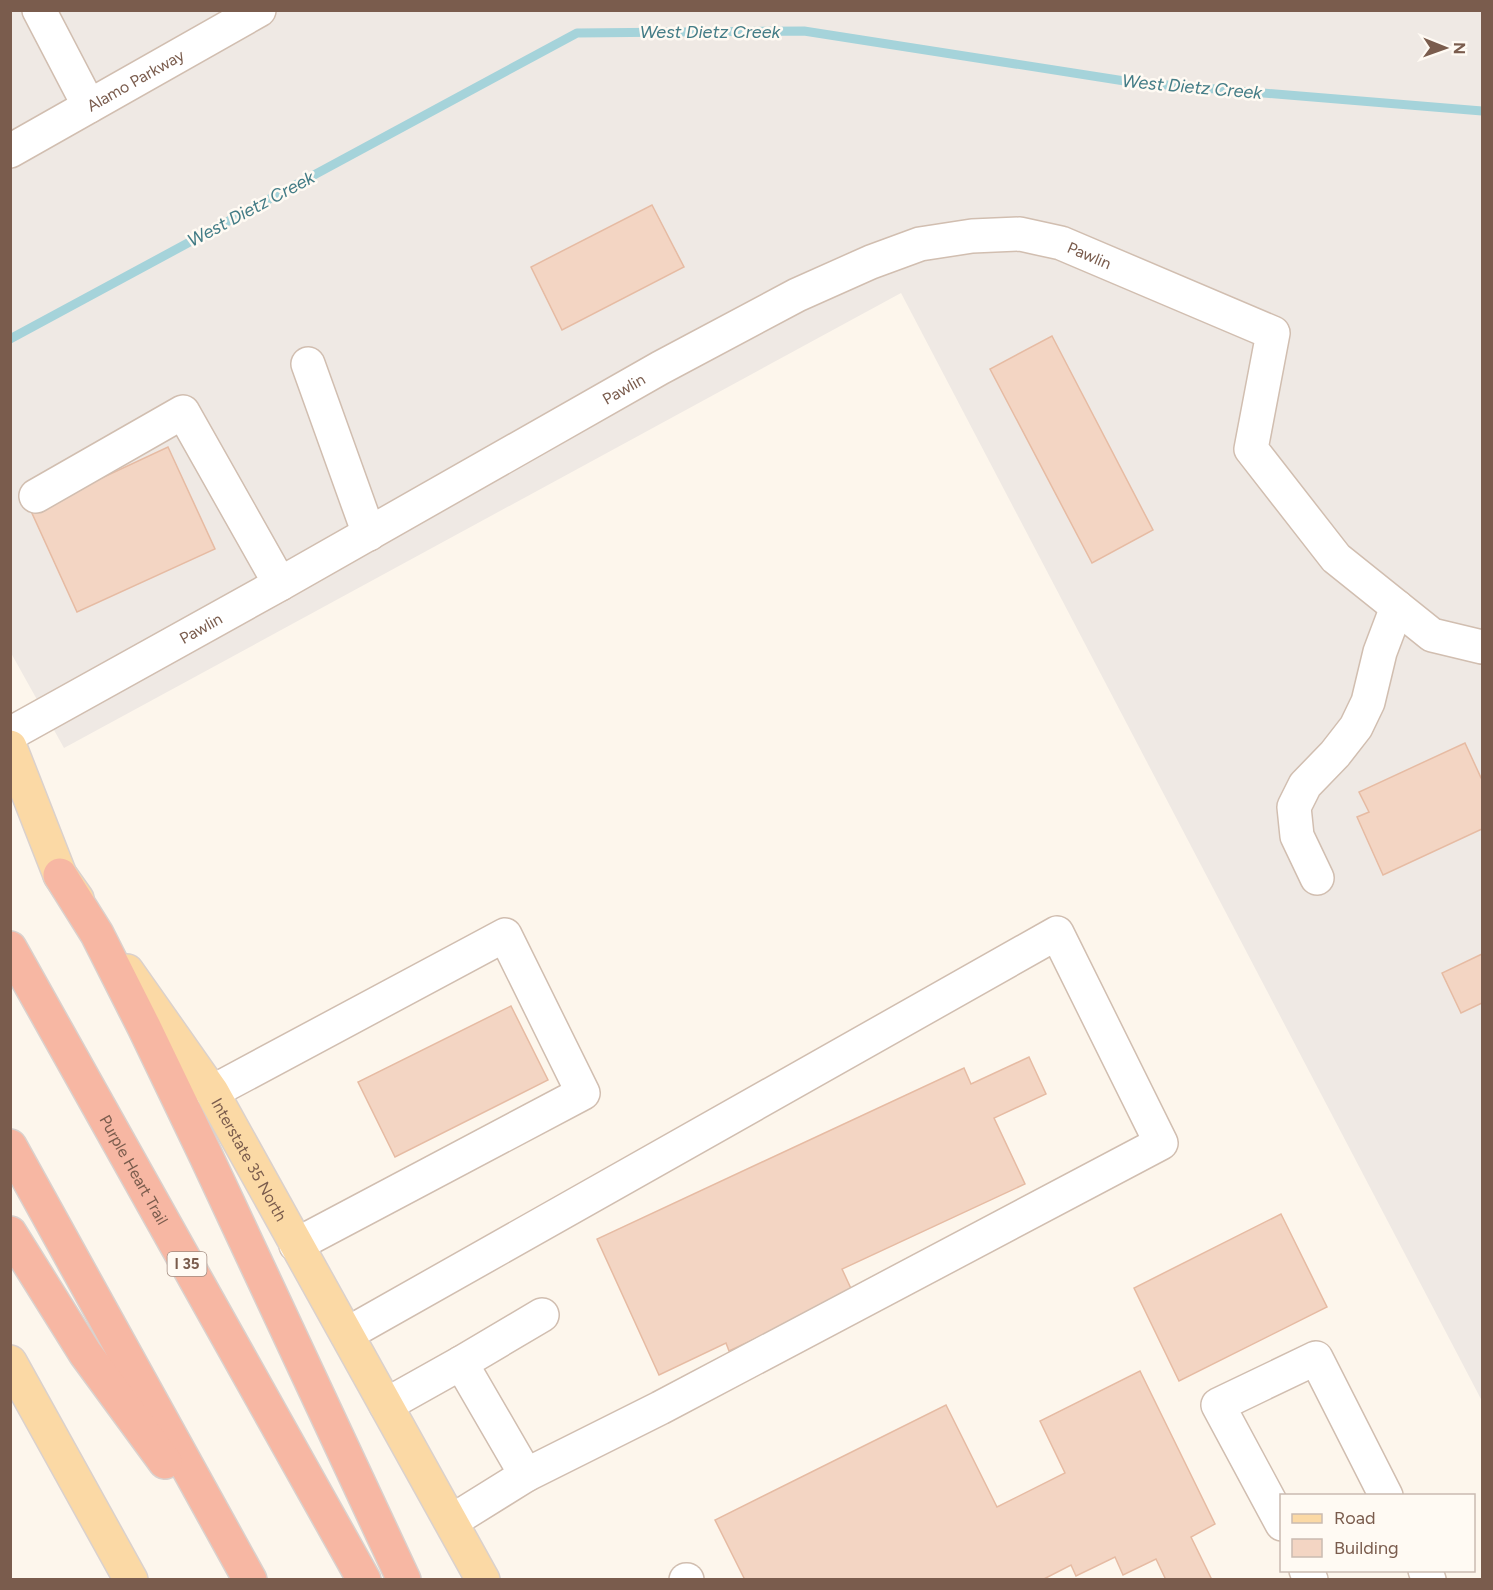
<svg xmlns="http://www.w3.org/2000/svg" width="1493" height="1590" viewBox="0 0 1493 1590" font-family="Figtree,sans-serif">
	<rect width="100%" height="100%" fill="#fdf6ec"/>
	<polygon fill="#efe9e4" points="10,11 1482,11 1482,1401 901,293 64,748 11,653"/>
	<g fill="none" stroke-linecap="round" stroke-linejoin="round">
		<polyline stroke="#a5d3da" stroke-width="9" points="10,339 577,33 804,31 1131,82 1482,111"/>
	</g>
	<g fill="#f3d5c3" stroke="#e6bba3" stroke-width="1.5">
		<polygon points="652,205 684,267 562,330 531,267"/>
		<polygon points="1052,336 1153,530 1092,563 990,369"/>
		<polygon points="168,447 215,549 77,612 31,511"/>
		<polygon points="1465,743 1482,780 1482,829 1383,875 1357,817 1369,812 1359,792"/>
		<polygon points="1482,954 1482,1003 1461,1013 1442,973"/>
		<polygon points="511,1006 548,1080 395,1157 358,1082"/>
		<polygon points="1029,1057 1046,1094 994,1118 1025,1184 842,1269 853,1293 729,1351 726,1343 659,1375 597,1239 964,1068 971,1084"/>
		<polygon points="1281,1214 1327,1307 1179,1381 1134,1288"/>
		<polygon points="1140,1371 1215,1524 1191,1537 1212,1580 1166,1580 1156,1559 1123,1575 1115,1557 1076,1576 1071,1565 1042,1580 745,1580 715,1520 946,1405 997,1507 1065,1473 1040,1421"/>
	</g>
	<g fill="none" stroke-linecap="round" stroke-linejoin="round">
		<g stroke="#d1beb0" stroke-width="36">
			<g id="minor">
				<polyline points="39,10 89,106"/>
				<path id="s1" d="M10,151L259,10"/>
				<polyline points="308,364 369,534"/>
				<polyline points="36,496 183,412 280,584"/>
				<path id="s2" d="M10,734L280,584L660,368L797,295L871,262L920,244L972,236L1020,234L1061,243L1273,333L1251,449L1336,558L1432,635L1482,647"/>
				<polyline points="1317,878 1297,836 1294,807 1305,785 1335,754 1356,727 1368,702 1380,652 1397,607"/>
				<polyline points="212,1092 505,935 583,1093 296,1245"/>
				<polyline points="347,1334 1057,933 1161,1143 660,1408 526,1475 452,1521"/>
				<polyline points="386,1405 461,1363"/>
				<polyline points="526,1475 461,1363 542,1315"/>
				<polyline points="1282,1524 1218,1405 1316,1358 1386,1496"/>
				<polyline points="1306,1570 1311,1580"/>
				<polyline points="1425,1570 1429,1580"/>
				<polyline points="686,1580 687,1580"/>
			</g>
		</g>
		<g stroke="#dad1cd" stroke-width="36">
			<g id="major">
				<polyline points="10,747 60,875 77,899"/>
				<path id="s3" d="M127,971L212,1092L483,1580"/>
				<polyline points="10,1362 131,1580"/>
			</g>
		</g>
		<g stroke="#dad1cd" stroke-width="36">
			<g id="highway">
				<polyline points="60,875 97,934 144,1027 206,1156 404,1580"/>
				<path id="s4" d="M10,948L364,1580"/>
				<polyline points="10,1146 250,1580"/>
				<polyline points="10,1233 85,1353 165,1462"/>
			</g>
		</g>
		<use href="#minor" stroke="#fff" stroke-width="33"/>
		<use href="#major" stroke="#fbd9a5" stroke-width="33"/>
		<use href="#highway" stroke="#f7b7a3" stroke-width="33"/>
	</g>
	<g text-anchor="middle" dominant-baseline="central" stroke-width="5" stroke-linejoin="round" paint-order="stroke">
		<rect fill="#fffaf3" stroke="#a28b7f" stroke-width="1.5" x="167.5" y="1252" width="39" height="24" rx="4.5"/>
		<g font-size="15" font-weight="bold" fill="#7a5c4d">
			<text x="187" y="1264">I 35</text>
		</g>
		<g font-size="16" fill="#7a5c4d" stroke="#fffaf3">
			<text stroke="none"><textPath href="#s1" startOffset="144">Alamo Parkway</textPath></text>
			<text stroke="none"><textPath href="#s2" startOffset="1208">Pawlin</textPath></text>
			<text stroke="none"><textPath href="#s2" startOffset="704">Pawlin</textPath></text>
			<text stroke="none"><textPath href="#s2" startOffset="218">Pawlin</textPath></text>
			<text stroke="none"><textPath href="#s3" startOffset="225">Interstate 35 North</textPath></text>
			<text stroke="none"><textPath href="#s4" startOffset="254">Purple Heart Trail</textPath></text>
		</g>
		<g font-size="18" font-style="italic" fill="#437c86" stroke="#fffaf3">
			<text x="710" y="32">West Dietz Creek</text>
			<text transform="translate(1192 87) rotate(5)">West Dietz Creek</text>
			<text transform="translate(251 209) rotate(-28)">West Dietz Creek</text>
		</g>
	</g>
	<rect width="1493" height="1590" fill="none" stroke="#7a5c4d" stroke-width="24"/>
	<rect x="1280" y="1494" width="195" height="78" fill="#fffaf3" stroke="#cabbb1" stroke-width="1.5"/>
	<rect x="1292" y="1514" width="30" height="9" fill="#fbd9a5" stroke="#cabbb1" stroke-width="1.5"/>
	<text x="1334" y="1524" font-size="18" fill="#7a5c4d">Road</text>
	<rect x="1292" y="1539" width="30" height="18" fill="#f3d5c3" stroke="#cabbb1" stroke-width="1.5"/>
	<text x="1334" y="1554" font-size="18" fill="#7a5c4d">Building</text>
	<g transform="translate(1445 48) rotate(91)" stroke="#fffaf3" stroke-width="4.5" paint-order="stroke">
	<path d="M0-4.5L10 22L0 15L-10 22Z" fill="#7a5c4d"/>
	<text y="-9" font-size="16" font-weight="bold" text-anchor="middle" fill="#7a5c4d">N</text>
	</g>
</svg>
